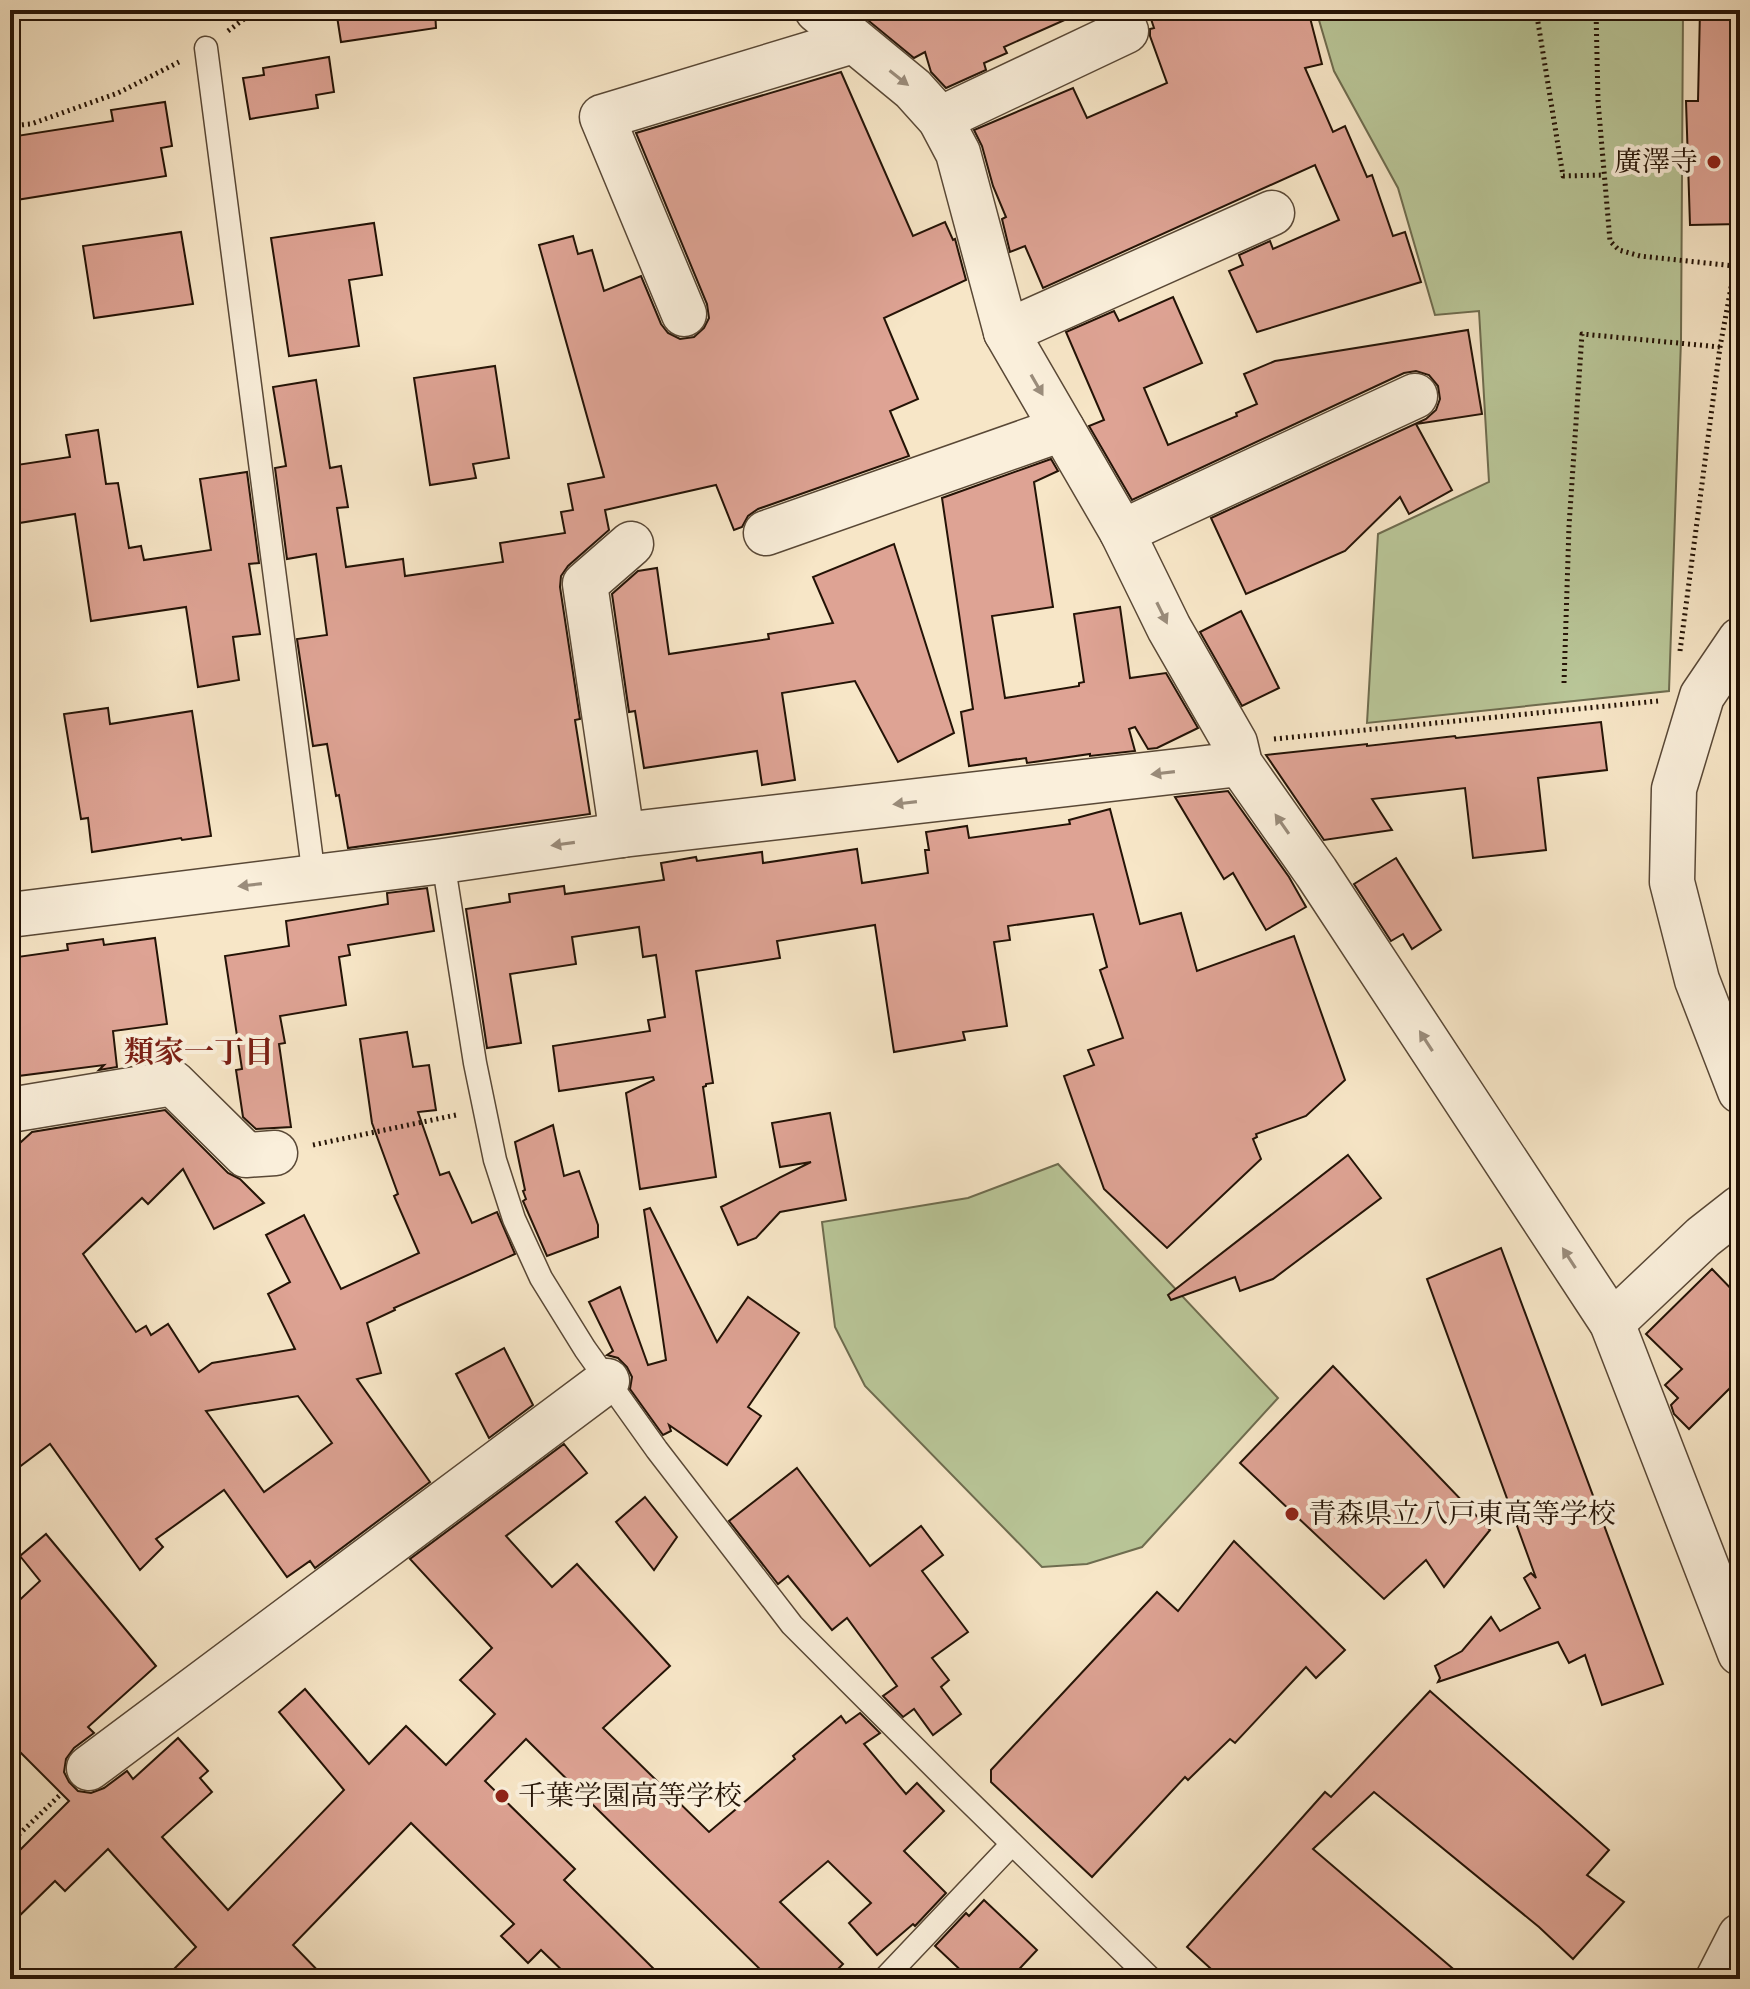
<svg xmlns="http://www.w3.org/2000/svg" width="1750" height="1989" viewBox="0 0 1750 1989" font-family="Alegreya,'Noto Serif JP',serif">
	<rect width="100%" height="100%" fill="#f7e6c7"/>
	<filter id="stains"><feTurbulence type="fractalNoise" baseFrequency=".0025" numOctaves="4"/><feColorMatrix values="0 0 0 0 .2 0 0 0 0 .09 0 0 0 0 .02 0 0 0 .5 -.17"/></filter>
	<radialGradient id="worn" r=".72"><stop offset=".6" stop-color="#630" stop-opacity="0"/><stop offset="1" stop-color="#630" stop-opacity=".3"/></radialGradient>
	<g fill="#b9c698" stroke="#6e6c4f" stroke-width="2">
		<polygon points="1316,10 1683,10 1681,340 1669,691 1367,723 1378,534 1489,482 1479,311 1435,315 1398,188 1334,71"/>
		<polygon points="1058,1164 1278,1398 1142,1547 1087,1564 1042,1567 865,1386 835,1327 822,1222 968,1198"/>
	</g>
	<g fill="#dea394" stroke="#241306" stroke-width="2" fill-rule="evenodd">
		<polygon points="336,10 435,10 436,28 341,42"/>
		<polygon points="861,10 1087,10 1004,47 1007,53 984,63 986,70 946,88 931,72 925,52 914,58 864,17"/>
		<polygon points="1148,10 1308,10 1322,64 1305,68 1333,132 1345,126 1367,177 1372,175 1393,236 1405,232 1421,282 1257,332 1229,271 1243,265 1239,255 1270,241 1273,249 1339,220 1315,165 1043,288 1025,246 1010,252 1002,219 1006,217 993,186 982,146 974,130 1073,88 1087,118 1167,83 1150,36 1150,29 1154,28"/>
		<polygon points="1700,10 1740,10 1740,224 1690,225 1686,101 1698,101"/>
		<polygon points="329,57 334,92 316,95 318,108 250,119 243,78 264,75 263,68"/>
		<polygon points="841,72 913,236 945,222 953,240 955,239 966,280 884,318 918,399 890,411 909,456 758,509 748,516 742,527 734,530 716,485 605,510 609,530 568,566 561,576 560,587 580,719 575,720 590,814 348,848 339,795 336,796 327,744 313,746 297,639 327,635 316,554 287,559 275,468 286,466 273,387 316,380 330,468 341,466 348,507 337,508 346,567 403,559 405,576 503,562 500,543 565,533 561,512 573,510 568,484 604,477 539,245 573,236 578,254 592,250 604,291 641,276 661,324 668,333 680,339 694,337 704,328 709,318 707,304 636,133"/>
		<polygon points="165,102 172,146 161,148 166,176 10,201 10,137 113,121 111,110"/>
		<polygon points="374,223 382,275 349,280 359,346 289,356 271,238"/>
		<polygon points="181,232 193,304 94,318 83,246"/>
		<polygon points="1173,297 1202,363 1144,388 1168,445 1237,416 1236,413 1257,404 1244,374 1275,361 1468,330 1482,414 1416,424 1452,490 1409,514 1400,497 1345,551 1246,594 1211,518 1426,419 1436,410 1440,399 1438,386 1429,375 1416,371 1404,373 1132,500 1089,426 1104,420 1066,332 1114,311 1119,321"/>
		<polygon points="495,366 509,458 473,464 476,478 430,485 414,378"/>
		<polygon points="98,430 106,484 118,483 129,548 141,546 144,560 211,550 200,479 247,472 259,563 249,564 260,634 233,637 239,680 198,687 186,607 91,621 75,514 13,524 10,501 10,466 70,457 66,435"/>
		<polygon points="1051,459 1058,471 1034,482 1053,607 992,616 1005,698 1079,686 1079,683 1084,682 1074,614 1120,607 1130,678 1166,673 1198,728 1157,748 1148,749 1135,727 1129,729 1135,751 1090,756 1090,754 1027,763 1026,758 969,766 961,712 973,709 942,498"/>
		<polygon points="894,544 954,733 898,762 855,681 782,693 795,780 762,785 757,751 644,768 635,711 629,712 612,594 638,571 657,568 669,654 769,639 768,634 833,623 813,577"/>
		<polygon points="1241,611 1279,688 1242,706 1200,632"/>
		<polygon points="108,708 110,724 192,711 211,836 182,840 181,838 92,852 88,818 81,819 64,714"/>
		<polygon points="1601,722 1607,770 1538,778 1546,850 1473,858 1465,788 1372,799 1392,830 1324,840 1266,755 1367,744 1367,746 1455,736 1456,738"/>
		<polygon points="1228,791 1289,877 1306,907 1266,930 1233,873 1224,879 1175,797"/>
		<polygon points="1110,809 1140,924 1181,913 1197,971 1294,936 1345,1080 1306,1116 1256,1134 1257,1137 1253,1139 1261,1159 1167,1248 1104,1189 1064,1076 1094,1065 1088,1050 1123,1038 1100,970 1107,967 1093,914 1008,926 1010,940 994,942 1007,1026 963,1032 965,1040 894,1052 875,925 777,941 780,958 696,971 713,1083 706,1084 706,1086 703,1087 716,1177 640,1189 626,1093 654,1080 653,1077 559,1091 553,1046 650,1031 648,1020 665,1017 656,955 643,957 639,927 572,937 576,964 510,974 521,1043 487,1048 466,909 510,902 509,894 564,886 565,894 664,880 661,863 696,857 697,861 762,852 763,863 857,849 862,883 928,873 925,850 929,850 926,832 967,826 969,838 1070,824 1069,820"/>
		<polygon points="1396,858 1441,930 1412,949 1403,934 1391,941 1354,884"/>
		<polygon points="427,888 434,931 348,945 350,955 339,957 346,1005 280,1016 285,1043 279,1044 291,1127 256,1129 243,1117 236,1070 242,1069 225,956 289,946 286,921 388,904 387,893"/>
		<polygon points="155,938 167,1024 113,1031 117,1067 99,1070 104,1065 10,1077 10,958 68,950 67,944 103,939 104,945"/>
		<path d="M407,1032L413,1067L429,1065L436,1110L418,1112L440,1175L449,1172L472,1223L497,1212L515,1254L394,1308L395,1310L367,1323L381,1373L357,1379L430,1482L315,1568L310,1561L287,1577L224,1490L156,1539L163,1547L140,1570L50,1444L10,1474V1152L32,1132L165,1110L228,1173L240,1179L264,1203L214,1229L183,1169L148,1204L142,1198L83,1254L136,1332L146,1326L151,1335L168,1324L199,1372L212,1363L295,1349L268,1294L290,1282L266,1235L304,1215L341,1289L419,1253L394,1196L398,1194L372,1123L360,1039ZM298,1396L332,1443L264,1492L206,1411Z"/>
		<polygon points="830,1113 846,1200 780,1212 756,1238 738,1245 721,1207 811,1162 780,1167 772,1123"/>
		<polygon points="553,1125 564,1176 579,1171 598,1225 598,1237 547,1256 523,1201 526,1199 523,1191 525,1190 515,1142"/>
		<polygon points="1348,1155 1381,1198 1273,1279 1240,1291 1235,1277 1171,1300 1168,1295"/>
		<polygon points="650,1208 717,1342 748,1297 799,1333 748,1407 761,1416 727,1465 669,1425 671,1431 663,1435 630,1389 632,1377 627,1367 618,1358 607,1355 613,1351 589,1302 620,1287 648,1365 666,1360 644,1210"/>
		<polygon points="1501,1248 1663,1684 1602,1705 1585,1655 1569,1663 1558,1642 1438,1682 1440,1678 1435,1666 1462,1651 1491,1617 1500,1631 1540,1608 1524,1578 1531,1573 1536,1578 1427,1279"/>
		<polygon points="1712,1269 1740,1298 1740,1378 1689,1429 1674,1414 1671,1405 1678,1398 1665,1385 1682,1369 1646,1334"/>
		<polygon points="504,1348 533,1405 489,1438 456,1374"/>
		<polygon points="1333,1366 1490,1530 1444,1587 1426,1560 1384,1599 1240,1463"/>
		<polygon points="564,1444 587,1473 506,1536 552,1587 577,1564 670,1666 603,1728 709,1832 795,1759 793,1756 841,1716 846,1723 860,1713 880,1733 864,1744 906,1794 917,1783 944,1811 904,1851 946,1893 915,1926 913,1924 877,1955 849,1923 871,1903 828,1861 780,1902 843,1964 828,1979 770,1979 526,1739 485,1781 575,1869 564,1880 664,1979 571,1979 541,1950 528,1963 501,1936 514,1924 411,1823 293,1945 326,1979 164,1979 196,1947 108,1849 65,1891 55,1881 10,1925 10,1860 69,1801 10,1742 10,1609 40,1581 20,1556 46,1534 156,1666 88,1727 94,1733 74,1748 66,1759 64,1772 69,1782 78,1791 91,1793 104,1788 127,1771 133,1779 178,1738 208,1771 200,1778 212,1792 162,1837 228,1910 344,1790 279,1712 305,1689 369,1764 406,1726 446,1765 495,1714 460,1680 492,1648 410,1559"/>
		<polygon points="797,1468 870,1566 921,1526 943,1555 922,1571 968,1632 932,1658 949,1680 941,1687 961,1714 933,1735 914,1709 903,1717 883,1696 897,1686 847,1618 832,1630 788,1576 778,1584 729,1521"/>
		<polygon points="645,1497 677,1537 654,1570 616,1522"/>
		<polygon points="1234,1541 1345,1650 1316,1678 1306,1667 1235,1743 1230,1739 1188,1780 1185,1777 1092,1877 991,1782 991,1770 1157,1592 1178,1611"/>
		<polygon points="1430,1691 1609,1850 1587,1875 1624,1902 1573,1959 1539,1927 1374,1792 1313,1849 1465,1979 1222,1979 1187,1947 1325,1792 1331,1797"/>
		<polygon points="984,1900 1037,1950 1010,1979 970,1979 935,1946 966,1913 969,1916"/>
	</g>
	<g fill="none" stroke-linecap="round" stroke-linejoin="round">
		<g stroke="#594836" stroke-width="25">
			<g id="service">
				<polyline points="206,48 314,877"/>
				<polyline points="443,861 475,1063 495,1160 514,1219 541,1278 585,1349 657,1450 792,1625 951,1784 1151,1979"/>
				<polyline points="884,1979 1012,1844"/>
			</g>
		</g>
		<g stroke="#594836" stroke-width="47">
			<g id="minor">
				<polyline points="817,10 913,89 940,119 958,153 1006,332 1122,532 1169,628 1235,743 1240,764 1316,872 1612,1323 1740,1653"/>
				<polyline points="940,119 1126,31"/>
				<polyline points="684,314 602,117 853,41"/>
				<polyline points="1006,332 1272,213"/>
				<polyline points="1122,532 1415,396"/>
				<polyline points="766,533 1062,429"/>
				<polyline points="1740,640 1702,696 1674,789 1672,882 1697,980 1740,1091"/>
				<polyline points="622,835 585,584 631,544"/>
				<polyline points="10,915 443,861 622,835 1240,764"/>
				<polyline points="10,1110 173,1083 246,1155 275,1153"/>
				<polyline points="1612,1323 1703,1237 1740,1208"/>
				<polyline points="89,1768 607,1381"/>
				<polyline points="1718,1979 1740,1936"/>
			</g>
		</g>
		<g stroke="#241306" stroke-width="5" stroke-dasharray="2 4" stroke-linecap="butt">
			<polyline points="1536,10 1563,176 1604,175"/>
			<polyline points="1596,10 1598,101 1610,241 1619,250 1640,256 1735,266"/>
			<polyline points="228,31 256,10"/>
			<polyline points="10,126 31,124 118,93 179,62"/>
			<polyline points="1680,651 1720,347 1740,239"/>
			<polyline points="1564,683 1569,526 1582,334 1720,347"/>
			<polyline points="1274,739 1658,701"/>
			<polyline points="313,1145 456,1115"/>
			<polyline points="10,1843 61,1794"/>
		</g>
		<use href="#service" stroke="#faefdb" stroke-width="22"/>
		<use href="#minor" stroke="#faefdb" stroke-width="44"/>
	</g>
	<defs><path id="oneway-solid" d="M-6-.8H1V-3.2L6.5 0L1 3.2V.8H-6Z" transform="scale(2)"/></defs>
	<g fill="#9a8c7b">
		<use href="#oneway-solid" transform="translate(899 78) rotate(38)"/>
		<use href="#oneway-solid" transform="translate(1037 385) rotate(60)"/>
		<use href="#oneway-solid" transform="translate(1162 613) rotate(64)"/>
		<use href="#oneway-solid" transform="translate(1163 773) rotate(173)"/>
		<use href="#oneway-solid" transform="translate(905 803) rotate(173)"/>
		<use href="#oneway-solid" transform="translate(1282 824) rotate(-125)"/>
		<use href="#oneway-solid" transform="translate(563 844) rotate(172)"/>
		<use href="#oneway-solid" transform="translate(250 885) rotate(173)"/>
		<use href="#oneway-solid" transform="translate(1426 1041) rotate(-123)"/>
		<use href="#oneway-solid" transform="translate(1569 1258) rotate(-123)"/>
	</g>
	<g fill="#8f2418" stroke="#faefdb" stroke-width="3">
		<circle cx="1714" cy="162" r="8"/>
		<circle cx="1292" cy="1514" r="8"/>
		<circle cx="502" cy="1796" r="8"/>
	</g>
	<g text-anchor="middle" dominant-baseline="central" stroke-width="8" stroke-linejoin="round" paint-order="stroke">
		<g font-size="28" fill="#241306" stroke="#faefdb" text-anchor="start">
			<text x="1698" y="162" text-anchor="end">廣澤寺</text>
			<text x="1308" y="1514">青森県立八戸東高等学校</text>
			<text x="518" y="1796">千葉学園高等学校</text>
		</g>
		<g font-size="30" font-weight="bold" fill="#7a1f14" stroke="#faefdb">
			<text x="199" y="1052">類家一丁目</text>
		</g>
	</g>
	<rect width="1750" height="1989" fill="none" stroke="#f7e6c7" stroke-width="40"/>
	<rect x="12" y="12" width="1726" height="1965" fill="none" stroke="#241306" stroke-width="4"/>
	<rect x="20" y="20" width="1710" height="1949" fill="none" stroke="#241306" stroke-width="2"/>
	<rect width="100%" height="100%" filter="url(#stains)"/>
	<rect width="100%" height="100%" fill="url(#worn)"/>
</svg>
